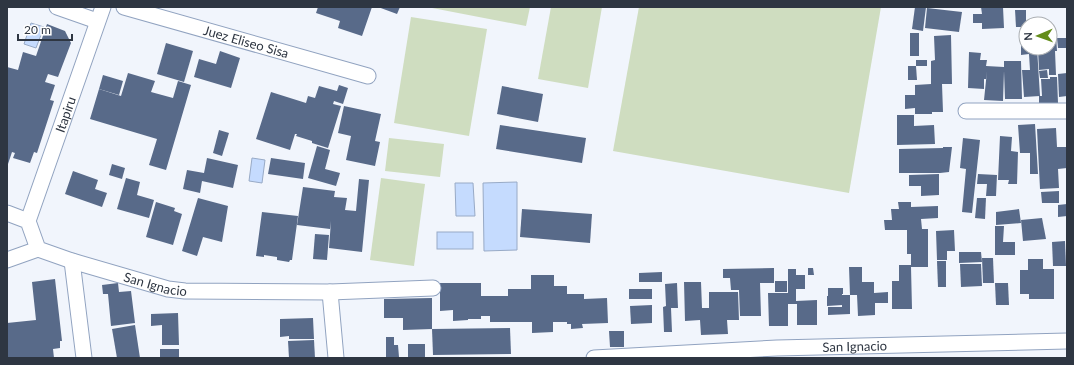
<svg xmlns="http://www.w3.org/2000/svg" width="1074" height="365" viewBox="0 0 1074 365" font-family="Lato,sans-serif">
	<rect width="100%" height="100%" fill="#f1f5fc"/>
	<g fill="#cfddc0">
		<polygon points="427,7 530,7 526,26"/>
		<polygon points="551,7 602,7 588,88 538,79"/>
		<polygon points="639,7 881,7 849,193 613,151"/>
		<polygon points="411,17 487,29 469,136 394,123"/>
		<polygon points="389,138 444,144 440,177 385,171"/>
		<polygon points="381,178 425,184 414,266 370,260"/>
	</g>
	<g fill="#c5dbfe" stroke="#98aac6">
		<polygon points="31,23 44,27 36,48 24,44"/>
		<polygon points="252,158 265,160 262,183 249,181"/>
		<polygon points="517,182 517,250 484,251 483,183"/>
		<polygon points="455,183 473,183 475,216 456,216"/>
		<rect x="437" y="232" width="36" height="17"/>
	</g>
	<g fill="#586a89">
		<polygon points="318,7 372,7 362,36 338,28 340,21 316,13"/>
		<polygon points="378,7 400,7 397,14"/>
		<polygon points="915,7 926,7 923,31 912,29"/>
		<polygon points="981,7 1003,7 1004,28 982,29 982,23 973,23 973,14 982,14"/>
		<polygon points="927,8 962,12 959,32 925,28"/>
		<polygon points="1015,10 1026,10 1026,27 1016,27"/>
		<polygon points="47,24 65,31 71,43 58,77 48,74 45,82 55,85 50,100 54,101 37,153 34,152 30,163 13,158 15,153 12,152 7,167 7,67 18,70 23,52 36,56"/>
		<rect x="910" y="33" width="9" height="23"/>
		<polygon points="951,35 952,84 942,84 943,112 932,112 932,114 915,114 915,108 905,109 905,95 915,95 915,85 931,84 931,61 935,60 934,36"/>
		<polygon points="1050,35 1056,35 1057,51 1055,51 1056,75 1049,75 1049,69 1039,70 1038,50 1043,49 1044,52 1045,51 1045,48 1050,48"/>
		<polygon points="1057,38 1067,38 1067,48 1058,48"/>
		<polygon points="166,43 193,51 184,82 157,74"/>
		<polygon points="1021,43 1026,43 1026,48 1037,48 1040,96 1024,97 1022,70 1030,70 1029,54 1021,55"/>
		<polygon points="220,51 240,58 231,88 194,77 199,59 216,64"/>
		<polygon points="969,52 981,53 980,60 987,60 986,66 1004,67 1004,61 1021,61 1022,99 1005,99 1004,71 1003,101 984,100 987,71 986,79 984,79 984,89 968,88"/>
		<rect x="916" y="60" width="11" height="6"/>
		<polygon points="908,66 916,66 917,80 908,80"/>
		<polygon points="1047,70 1048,78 1040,78 1039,71"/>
		<polygon points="128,73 155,81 151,92 173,98 178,81 191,85 166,170 149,165 157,139 90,119 99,89 121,96"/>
		<polygon points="1067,73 1067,96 1059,97 1058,74"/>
		<polygon points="103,75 123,81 119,95 99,89"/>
		<polygon points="1050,77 1057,77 1058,103 1039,103 1039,96 1042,96 1041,79 1050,79"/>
		<polygon points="339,85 348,88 343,104 334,101 333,104 341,106 328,148 312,143 312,141 296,136 297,134 295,134 290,150 256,139 271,92 306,103 308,96 315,98 319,86 337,91"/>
		<polygon points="502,86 543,94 538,122 497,114"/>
		<polygon points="344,106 381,114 375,141 380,142 375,166 346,160 351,136 338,133"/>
		<polygon points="897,115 914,115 914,126 934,125 935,144 897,145"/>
		<polygon points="1035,124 1038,174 1030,174 1030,153 1020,153 1018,125"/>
		<polygon points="500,125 586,138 582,163 496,149"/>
		<polygon points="1056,128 1057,147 1067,147 1067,168 1058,169 1059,188 1040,189 1037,129"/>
		<polygon points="219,130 229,133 222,156 213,153"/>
		<polygon points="1000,136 1012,137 1011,151 1018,152 1017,184 1008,184 1009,180 998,180"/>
		<polygon points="963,138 980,140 972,213 962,212 966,169 960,168"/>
		<polygon points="317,146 330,150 325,169 340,173 336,186 308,178"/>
		<polygon points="943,147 952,147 949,172 940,173 899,173 899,149 943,148"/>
		<polygon points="207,158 238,165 233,188 202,181 200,193 183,189 187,170 204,173"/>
		<polygon points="271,158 305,163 303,179 268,174"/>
		<polygon points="112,164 125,168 122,179 109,175"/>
		<polygon points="73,171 98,180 95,189 107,193 102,207 65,194"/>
		<polygon points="939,174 939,195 921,196 921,186 909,186 909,175"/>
		<polygon points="978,174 997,175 996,196 986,196 987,184 977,184"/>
		<polygon points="126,178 140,182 137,195 154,200 149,218 117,209"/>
		<polygon points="359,179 369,180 362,252 329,248 331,221 330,229 297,225 303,187 335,191 334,197 347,198 345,210 356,211"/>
		<polygon points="1059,191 1059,203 1042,203 1041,192"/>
		<polygon points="198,198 228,206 222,242 203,237 197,256 182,251"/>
		<polygon points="977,198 986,198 985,219 975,218"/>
		<polygon points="156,202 175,208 174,211 182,214 173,245 146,237"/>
		<polygon points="898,202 911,202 911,207 938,206 938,218 921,219 922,229 928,229 928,267 911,267 912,309 892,309 892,281 899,281 899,265 911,265 911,254 907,254 907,230 885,230 884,220 892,220 891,209 899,209"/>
		<polygon points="1067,204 1067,216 1058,217 1058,205"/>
		<polygon points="522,209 592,214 590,243 520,237"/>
		<polygon points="1019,209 1021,223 996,225 996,212"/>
		<polygon points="262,212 298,216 292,260 290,260 289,262 277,260 277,257 264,255 264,257 256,256"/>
		<polygon points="1042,218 1046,239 1023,241 1021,220"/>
		<polygon points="995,226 1004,226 1003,242 1015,242 1015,255 995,255"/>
		<polygon points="954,230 955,251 947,251 947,260 937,260 936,231"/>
		<polygon points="315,234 329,235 327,260 313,259"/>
		<polygon points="1065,241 1066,266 1053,266 1052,242"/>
		<polygon points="959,252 981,252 982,262 959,263"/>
		<polygon points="982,258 993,258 994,283 983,283"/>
		<polygon points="1028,259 1043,259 1043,269 1054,269 1054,299 1029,299 1029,294 1020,294 1020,270 1028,270"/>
		<polygon points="937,261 946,261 946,287 938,287"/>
		<polygon points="960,264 981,264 982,286 961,287"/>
		<polygon points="849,267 862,267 862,282 874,282 874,293 888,292 888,303 875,303 875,315 858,316 857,295 850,295"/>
		<polygon points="774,268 774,283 760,283 761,316 740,316 739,290 731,290 730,278 723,278 723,269"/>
		<polygon points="808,268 813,268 814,275 808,275"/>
		<polygon points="788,269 796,269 796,275 805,275 805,289 796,289 796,301 817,300 817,325 797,325 797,304 788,304 788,326 769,326 768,293 788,293"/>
		<polygon points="662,272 662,282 639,282 639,273"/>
		<polygon points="531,275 554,275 554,286 567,286 567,294 584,294 584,299 607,298 608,323 582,324 583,328 571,329 571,324 567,324 567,322 553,322 553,332 532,333 532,322 490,322 490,316 481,316 481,319 468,319 468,320 453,321 453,310 440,311 440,283 481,283 481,296 508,296 508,289 531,289"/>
		<polygon points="55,279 62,341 60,341 60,348 53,349 54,358 7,358 7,323 36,320 32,282"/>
		<rect x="775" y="281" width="12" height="11"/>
		<polygon points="684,282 701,282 702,308 709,308 709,292 738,292 739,320 727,320 728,334 701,335 700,320 685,321"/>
		<polygon points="118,283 119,292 131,291 135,323 111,326 108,294 103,294 102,285"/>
		<polygon points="677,283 678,308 671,308 672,332 664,332 663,307 666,306 665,284"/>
		<polygon points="995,283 1008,283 1009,305 996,305"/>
		<polygon points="828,288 843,288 843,294 842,294 842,305 827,306 827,296 828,296"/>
		<rect x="629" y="289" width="23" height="10"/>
		<polygon points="842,295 850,295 850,314 828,315 828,307 842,307"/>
		<polygon points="432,298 432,329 403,330 403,318 384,318 384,299"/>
		<polygon points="652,305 652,323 631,324 630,306"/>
		<polygon points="178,313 179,345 162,345 162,325 151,326 151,314"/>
		<polygon points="313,318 314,339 289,339 289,336 280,337 280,319"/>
		<polygon points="135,325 140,358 117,358 112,329"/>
		<polygon points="510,328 511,354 433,355 432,329"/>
		<polygon points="609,331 624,331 624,347 610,347"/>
		<polygon points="386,337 394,337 394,345 398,345 399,357 386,357"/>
		<polygon points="314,340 315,358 289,358 288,341"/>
		<rect x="408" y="344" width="17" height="13"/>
		<rect x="160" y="349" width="19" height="9"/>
	</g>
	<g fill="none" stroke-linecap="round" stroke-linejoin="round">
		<g stroke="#91a3c0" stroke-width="17">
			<g id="minor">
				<polyline points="57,7 97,21"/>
				<path id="s1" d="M124,7L368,76"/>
				<polyline points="966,111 1067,111"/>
				<path id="s2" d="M7,213L28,221L38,249L72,261L168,289L185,291L330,292L433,288"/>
				<path id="s3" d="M28,221L103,7"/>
				<polyline points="7,260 38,249"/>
				<polyline points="72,261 84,358"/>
				<polyline points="330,292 336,358"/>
				<path id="s4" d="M594,358L777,348L1067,341"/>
			</g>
		</g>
		<use href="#minor" stroke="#fff" stroke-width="15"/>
	</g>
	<g text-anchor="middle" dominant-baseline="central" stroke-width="4" stroke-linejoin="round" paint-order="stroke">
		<g font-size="13" fill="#2e3642" stroke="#fff">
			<text stroke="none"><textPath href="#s1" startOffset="127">Juez Eliseo Sisa</textPath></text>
			<text stroke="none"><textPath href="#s3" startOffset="113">Itapiru</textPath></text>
			<text stroke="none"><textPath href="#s2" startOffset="175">San Ignacio</textPath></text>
			<text stroke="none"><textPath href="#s4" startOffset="261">San Ignacio</textPath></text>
		</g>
	</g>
	<rect width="1074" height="365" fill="none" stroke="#2e3642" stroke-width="16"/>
	<g transform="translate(1038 36) rotate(268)"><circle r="19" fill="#ffffff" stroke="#abafb3"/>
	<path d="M0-3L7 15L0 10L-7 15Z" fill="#648d1a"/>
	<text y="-6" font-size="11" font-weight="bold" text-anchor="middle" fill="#2e3642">N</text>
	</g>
	<path d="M18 34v6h54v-6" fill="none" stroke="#2e3642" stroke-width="2"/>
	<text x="24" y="34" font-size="12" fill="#2e3642" stroke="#ffffff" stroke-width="3" paint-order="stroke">20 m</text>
</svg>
